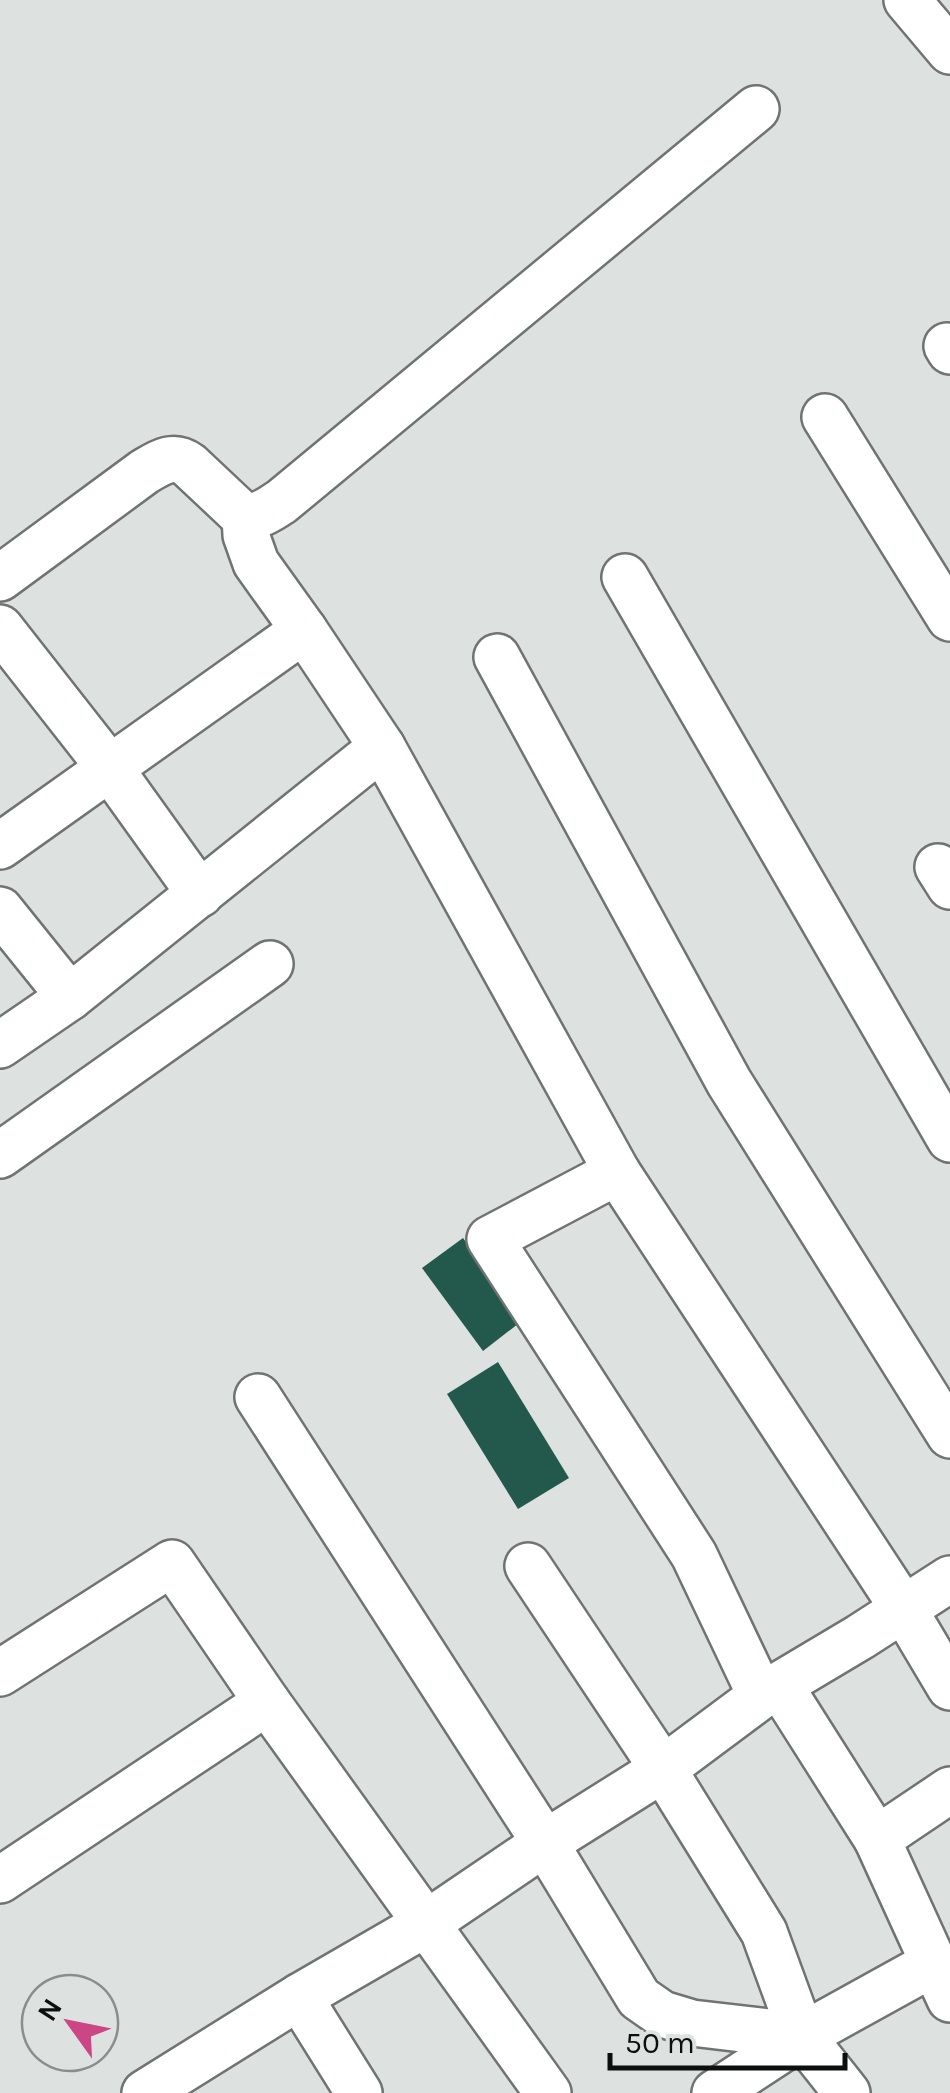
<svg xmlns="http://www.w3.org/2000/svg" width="950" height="2093" viewBox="0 0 950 2093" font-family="Karla,sans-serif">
	<rect width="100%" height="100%" fill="#dde2e1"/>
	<g fill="#22594c">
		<polygon points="463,1238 523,1320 483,1351 422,1268"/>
		<polygon points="498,1362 569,1478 518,1509 447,1394"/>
	</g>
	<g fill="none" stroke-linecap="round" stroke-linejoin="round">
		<g stroke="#6f7472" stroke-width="50">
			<g id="minor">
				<polyline points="907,0 950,51"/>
				<polyline points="947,346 950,351"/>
				<polyline points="825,417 950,618"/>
				<polyline points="245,515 246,535 256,563 304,630"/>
				<polyline points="625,577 950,1139"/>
				<path d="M0,578L144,472C159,463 173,453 189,465L239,512C255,521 268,510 281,502L756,109"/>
				<polyline points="0,628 109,767 200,894"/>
				<polyline points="497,657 729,1082 950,1435"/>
				<polyline points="0,846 304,630 382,747"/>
				<polyline points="938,867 950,886"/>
				<polyline points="0,910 70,997"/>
				<polyline points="0,1045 70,997 382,747 617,1172"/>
				<polyline points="0,1155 270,964"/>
				<polyline points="258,1397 545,1843 639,1998 662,2014 692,2023 802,2036 847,2093"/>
				<polyline points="528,1566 663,1769 764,1932 802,2036"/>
				<polyline points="0,1673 172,1563 267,1702 548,2093"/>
				<polyline points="780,1686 877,1839 950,1790"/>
				<polyline points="761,1696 694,1555 490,1239 617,1172 903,1608 950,1687"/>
				<polyline points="877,1839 950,1999"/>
				<polyline points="0,1880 267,1702"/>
				<polyline points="299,1997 359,2093"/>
				<polyline points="145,2093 299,1997 427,1923 545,1843 663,1769 761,1696 860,1637 950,1579"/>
				<polyline points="715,2093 802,2036 934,1963"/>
			</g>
		</g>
		<use href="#minor" stroke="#fff" stroke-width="45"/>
	</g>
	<g transform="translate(70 2023) rotate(303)"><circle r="48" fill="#dde2e1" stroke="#8a8d8d" stroke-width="2.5"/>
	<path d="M0-8L18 38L0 25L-18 38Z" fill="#cc4584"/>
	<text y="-15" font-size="28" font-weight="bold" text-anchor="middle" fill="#0d0e0e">N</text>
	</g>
	<path d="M610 2053v15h235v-15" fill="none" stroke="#0d0e0e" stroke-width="5"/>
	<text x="625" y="2053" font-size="30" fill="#0d0e0e" stroke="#dde2e1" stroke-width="8" paint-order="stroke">50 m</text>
</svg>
